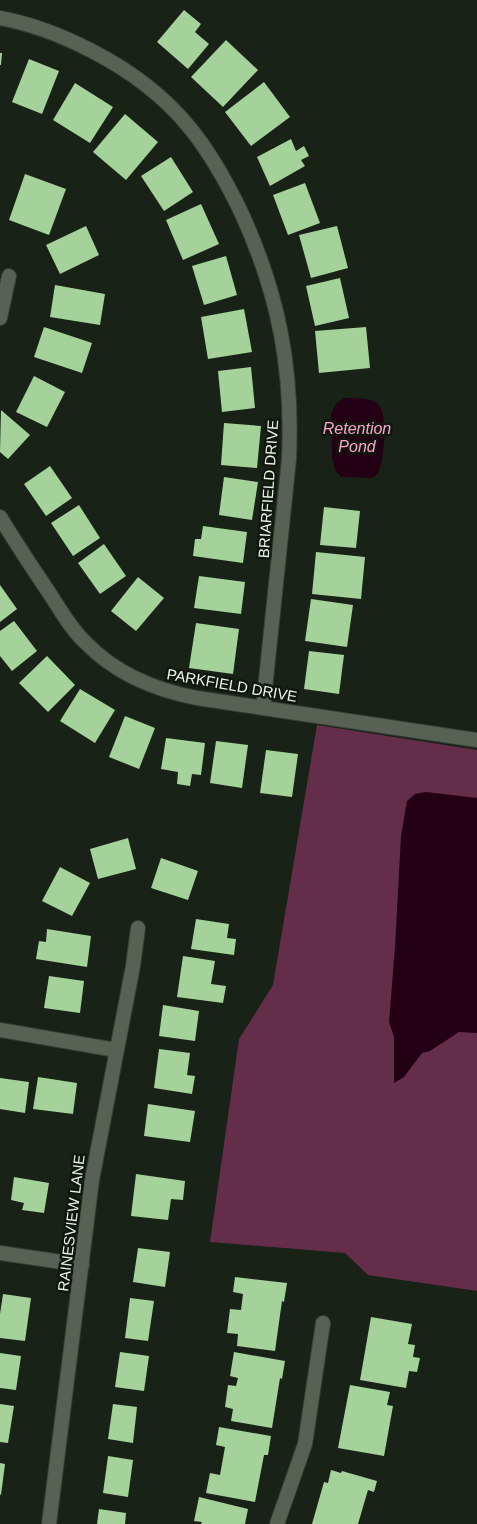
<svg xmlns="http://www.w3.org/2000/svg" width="477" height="1524" viewBox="0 0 477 1524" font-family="Arial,sans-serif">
	<rect width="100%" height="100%" fill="#192217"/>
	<polygon fill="#642d4a" points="317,725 477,750 477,1291 368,1275 345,1253 210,1242 239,1039 273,985"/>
	<g fill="#240015">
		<path d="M344,398C353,398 370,397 378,404C388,412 385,462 378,472C378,473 374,477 373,478L341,477L335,470L332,457L331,414L336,404Z"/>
		<polygon points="426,792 477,798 477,1033 459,1032 430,1051 422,1053 404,1077 394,1083 394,1037 389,1022 395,947 401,836 407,801 415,794"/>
	</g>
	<g fill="#a5d29a">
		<polygon points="184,10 201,24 195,32 209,44 188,69 157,42"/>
		<polygon points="226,40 258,70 223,107 191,77"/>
		<polygon points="0,53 2,53 1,65 0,65"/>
		<polygon points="29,59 59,71 42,114 12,102"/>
		<polygon points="264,82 290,117 251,146 225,112"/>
		<polygon points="75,83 113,107 90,143 53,120"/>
		<polygon points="125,114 158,142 126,180 93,152"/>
		<polygon points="291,139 296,151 304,146 309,156 301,160 305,166 270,186 257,157"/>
		<polygon points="171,157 193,192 164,211 141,176"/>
		<polygon points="25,174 66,189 49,235 9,220"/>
		<polygon points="305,183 320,223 288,235 273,195"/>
		<polygon points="201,204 219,244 183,260 166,220"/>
		<polygon points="86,226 99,255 60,274 46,245"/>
		<polygon points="337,226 348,268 311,278 299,235"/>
		<polygon points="226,256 237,295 204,305 192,266"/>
		<polygon points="340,278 349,318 315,326 306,286"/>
		<polygon points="55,285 105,294 100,325 50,317"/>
		<polygon points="244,309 252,352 208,359 201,317"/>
		<polygon points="44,327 92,343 82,373 34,357"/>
		<polygon points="366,327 370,368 319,373 315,331"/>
		<polygon points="251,367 255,408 222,412 218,371"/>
		<polygon points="34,376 65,392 47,427 16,412"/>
		<polygon points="1,410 30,435 8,459 0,452"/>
		<polygon points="224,423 261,426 257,468 221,465"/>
		<polygon points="50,466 72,498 46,516 24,484"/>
		<polygon points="224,477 258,482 252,520 219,515"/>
		<polygon points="79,505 100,538 73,556 51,523"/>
		<polygon points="324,507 360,511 356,548 320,545"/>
		<polygon points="203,526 247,532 243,563 193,556 195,539 201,539"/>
		<polygon points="104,544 126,576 100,594 78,563"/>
		<polygon points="316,552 365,557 361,599 312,594"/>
		<polygon points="199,576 245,582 241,614 194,608"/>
		<polygon points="138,577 164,598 136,631 111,611"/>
		<polygon points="0,585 17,609 0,622"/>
		<polygon points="311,599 353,605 347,647 305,641"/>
		<polygon points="14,621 37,651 12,671 0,656 0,631"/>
		<polygon points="196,623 239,629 233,674 189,668"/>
		<polygon points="309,651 344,655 339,694 304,689"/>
		<polygon points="47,656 75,685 48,712 19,683"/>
		<polygon points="80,689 115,710 95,743 60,721"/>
		<polygon points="125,716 155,728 139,769 109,757"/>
		<polygon points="166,738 205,743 201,775 192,774 190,786 177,784 178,772 161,769"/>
		<polygon points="216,741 248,745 242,788 210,783"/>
		<polygon points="266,750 298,754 292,797 260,793"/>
		<polygon points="128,838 136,869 98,879 90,849"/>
		<polygon points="161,858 198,871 188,900 151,888"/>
		<polygon points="60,867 90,883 72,916 42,901"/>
		<polygon points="196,919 229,924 227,938 236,939 234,955 191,949"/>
		<polygon points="47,929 91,936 87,967 36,959 39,941 46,942"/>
		<polygon points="183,956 215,961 211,984 226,986 223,1003 177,997"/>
		<polygon points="49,976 84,981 80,1013 44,1008"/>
		<polygon points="163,1005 199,1011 195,1041 159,1036"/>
		<polygon points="159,1049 190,1053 187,1075 195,1076 192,1094 154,1088"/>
		<polygon points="38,1077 77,1083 73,1114 33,1109"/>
		<polygon points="0,1078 29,1082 25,1113 0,1109"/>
		<polygon points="148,1104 195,1111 190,1142 144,1136"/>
		<polygon points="136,1174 185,1181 183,1200 171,1199 168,1220 131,1216"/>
		<polygon points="14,1177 49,1183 44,1213 22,1210 24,1203 11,1200"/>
		<polygon points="138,1248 170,1252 165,1287 133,1282"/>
		<polygon points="235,1277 287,1283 284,1302 282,1301 275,1351 237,1346 238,1334 227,1333 230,1309 241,1310 243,1294 233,1292"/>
		<polygon points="3,1294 31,1298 25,1341 0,1338 0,1314"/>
		<polygon points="130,1298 154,1301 148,1341 125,1338"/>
		<polygon points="371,1317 412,1324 408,1344 415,1345 413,1357 420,1358 417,1372 409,1371 406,1388 360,1380"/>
		<polygon points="120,1352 149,1356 144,1391 115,1387"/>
		<polygon points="234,1352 285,1361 282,1379 280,1378 272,1428 231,1421 233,1409 225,1407 228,1385 236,1386 238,1378 230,1376"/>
		<polygon points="0,1353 21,1356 16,1390 0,1388"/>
		<polygon points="350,1385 390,1392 387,1405 393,1406 384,1456 338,1448"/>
		<polygon points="0,1404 14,1406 8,1443 0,1442"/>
		<polygon points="113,1404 137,1407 133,1443 108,1439"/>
		<polygon points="219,1427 271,1436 268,1455 264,1455 255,1502 206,1493 210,1473 220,1475 225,1447 216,1445"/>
		<polygon points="108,1456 133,1460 128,1497 103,1493"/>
		<polygon points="0,1463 5,1464 1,1495 0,1494"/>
		<polygon points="331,1470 341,1473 342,1471 377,1481 374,1492 368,1490 358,1524 312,1524 324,1482 328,1483"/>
		<polygon points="199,1497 248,1509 245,1524 201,1524 202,1522 194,1521"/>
		<polygon points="99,1509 126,1513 125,1524 97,1524"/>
	</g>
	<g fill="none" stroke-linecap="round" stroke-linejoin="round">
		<g stroke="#373e36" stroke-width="16">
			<g id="minor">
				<path d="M0,18C33,24 63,36 92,51C129,70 164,96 190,128C211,154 227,183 241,212C279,295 293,369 289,459L263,708"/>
				<polyline points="0,318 9,276"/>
				<path d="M0,517C16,543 33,569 50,594C61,611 71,629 86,643C116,674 155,690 197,698L477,740"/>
				<polyline points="0,1030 116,1050"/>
				<polyline points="0,1253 82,1265"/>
				<polyline points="49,1524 92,1180 133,966 138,928"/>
				<polyline points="277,1524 305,1444 323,1323"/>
			</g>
		</g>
		<use href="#minor" stroke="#576255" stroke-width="14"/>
	</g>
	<g text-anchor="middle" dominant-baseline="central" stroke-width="5" stroke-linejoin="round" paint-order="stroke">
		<g font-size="15" fill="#edf4ec" stroke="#10180e">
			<text transform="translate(268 489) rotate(-86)">BRIARFIELD DRIVE</text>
			<text transform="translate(232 685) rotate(10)">PARKFIELD DRIVE</text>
			<text transform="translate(71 1223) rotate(-83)">RAINESVIEW LANE</text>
		</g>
		<g font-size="16" font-style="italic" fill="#fda2cf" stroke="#10180e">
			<text x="357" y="428">Retention<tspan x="357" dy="18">Pond</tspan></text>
		</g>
	</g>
</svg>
